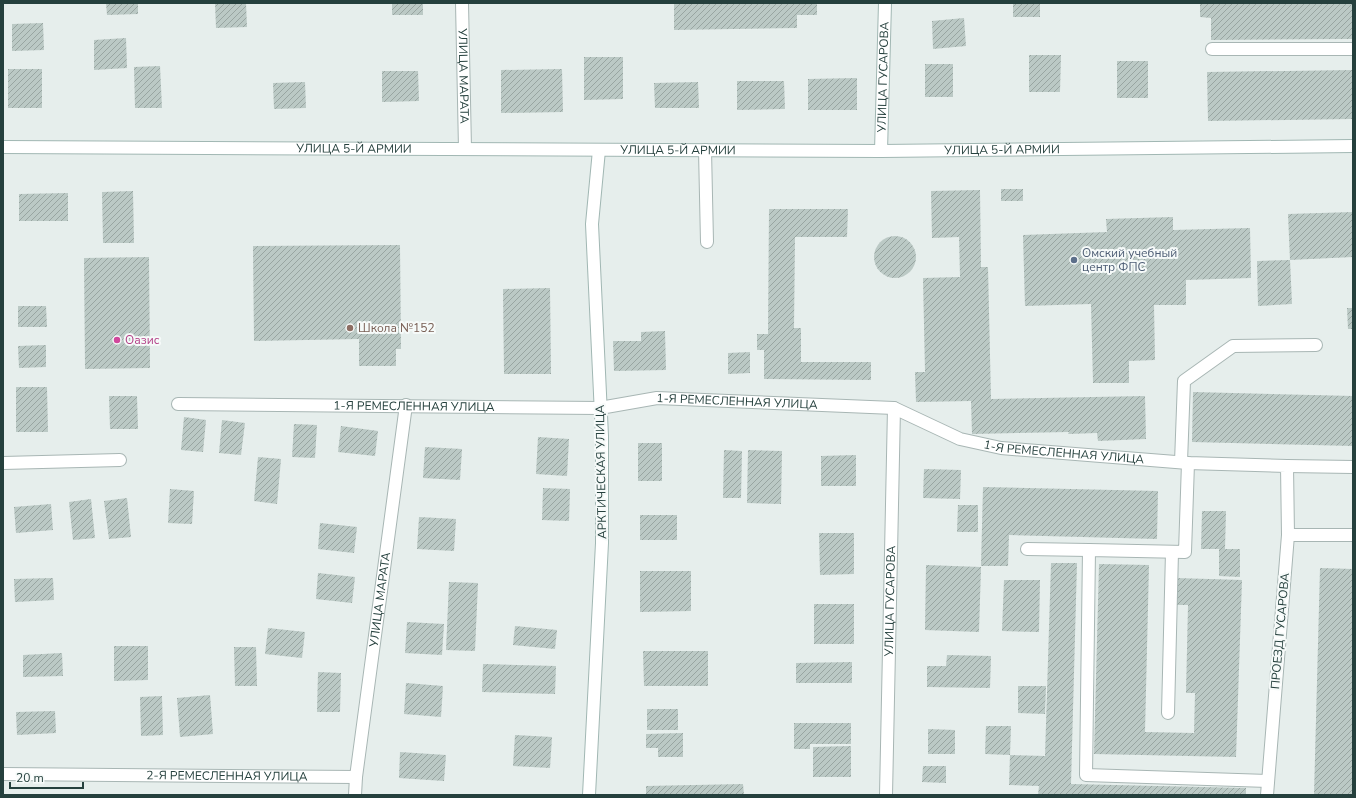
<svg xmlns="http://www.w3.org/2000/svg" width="1356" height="798" viewBox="0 0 1356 798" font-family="'Nunito Sans',sans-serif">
	<defs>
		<pattern id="building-hatch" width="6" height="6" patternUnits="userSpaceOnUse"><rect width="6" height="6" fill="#bbc9c5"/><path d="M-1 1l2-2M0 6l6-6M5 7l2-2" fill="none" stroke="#98a5a1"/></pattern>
	</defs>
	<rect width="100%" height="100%" fill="#e6eeec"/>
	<g fill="url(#building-hatch)">
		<polygon points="106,3 138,3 138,14 107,15"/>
		<polygon points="215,3 246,3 247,27 216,28"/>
		<rect x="392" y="3" width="31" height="12"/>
		<polygon points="674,3 817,3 817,15 797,15 797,28 674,30"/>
		<rect x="1013" y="3" width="27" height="14"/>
		<polygon points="1200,3 1353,3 1353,39 1211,40 1211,18 1200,17"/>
		<polygon points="964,18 966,46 933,49 932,21"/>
		<polygon points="43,23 44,50 12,51 12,24"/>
		<polygon points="126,38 127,68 94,70 94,40"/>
		<polygon points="1029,55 1061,55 1060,92 1029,92"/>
		<polygon points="584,57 623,57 623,99 584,100"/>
		<rect x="1117" y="61" width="31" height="37"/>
		<rect x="925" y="64" width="28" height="33"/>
		<polygon points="160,66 162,108 135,108 134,67"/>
		<rect x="8" y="69" width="34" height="39"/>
		<polygon points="562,69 563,112 501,113 501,70"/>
		<polygon points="1353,70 1353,119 1208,121 1207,72"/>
		<polygon points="382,71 418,71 419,101 382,102"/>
		<polygon points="857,78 857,110 808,110 808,79"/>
		<polygon points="737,81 784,81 785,109 737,110"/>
		<polygon points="305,82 306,108 274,109 273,83"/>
		<polygon points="698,82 699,108 655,108 654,83"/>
		<rect x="1001" y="189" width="22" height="12"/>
		<polygon points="980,190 981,267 988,267 991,399 1145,396 1146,439 1098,441 1097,433 1068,434 1069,432 972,434 971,401 916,402 915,372 925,372 923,278 960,277 959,237 932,238 931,191"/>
		<polygon points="133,191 134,243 103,243 102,192"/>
		<polygon points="68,193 68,221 19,221 19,194"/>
		<polygon points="769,209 848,209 847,237 795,237 794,328 801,328 801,362 871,362 871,380 764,379 764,350 757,350 757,334 768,334"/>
		<polygon points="1353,212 1353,257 1290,260 1288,214"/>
		<polygon points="1173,217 1173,230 1250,228 1251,278 1186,280 1186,305 1154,305 1155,360 1129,361 1129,383 1093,383 1091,304 1025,306 1023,235 1107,232 1106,219"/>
		<circle cx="895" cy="257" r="21"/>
		<polygon points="400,245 401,349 396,349 396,366 359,366 359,339 254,341 253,246"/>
		<polygon points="149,257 150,368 85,369 84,258"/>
		<polygon points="1290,260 1292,304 1258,306 1257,261"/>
		<polygon points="550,288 551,374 504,374 503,289"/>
		<polygon points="18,306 46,306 47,327 18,327"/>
		<polygon points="1347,308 1353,308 1353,329 1348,329"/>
		<polygon points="665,331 666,370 614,371 613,341 641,341 641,332"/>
		<polygon points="46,345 46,367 19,368 18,346"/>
		<polygon points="750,352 750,373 728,374 728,353"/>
		<polygon points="16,387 47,387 48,432 16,432"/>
		<polygon points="1193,392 1353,396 1353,446 1192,442"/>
		<polygon points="109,396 137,396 138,429 110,429"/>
		<polygon points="184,417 206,420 203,452 181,450"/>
		<polygon points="222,420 245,423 241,455 219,453"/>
		<polygon points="294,424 317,425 315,458 292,457"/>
		<polygon points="341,426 378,431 375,456 338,452"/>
		<polygon points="538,437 569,439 567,476 536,474"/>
		<rect x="638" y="443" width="24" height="38"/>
		<polygon points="425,447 462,449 460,480 423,478"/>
		<polygon points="724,450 742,451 741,498 723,498"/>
		<polygon points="748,450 782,451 781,504 747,503"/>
		<polygon points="856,455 856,486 821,486 821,456"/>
		<polygon points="258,457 281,459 277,504 254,501"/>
		<polygon points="924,469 961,470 960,499 923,498"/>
		<polygon points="983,487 1158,491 1157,539 1009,535 1008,566 981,566"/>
		<polygon points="543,488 570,489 569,521 542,520"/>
		<polygon points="170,489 194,491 192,524 168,523"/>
		<polygon points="127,498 131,537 109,539 104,501"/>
		<polygon points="91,499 95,538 73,540 69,502"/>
		<polygon points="51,504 53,530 16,533 14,507"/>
		<polygon points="958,505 978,505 978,532 957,532"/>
		<polygon points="1202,511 1226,511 1225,549 1240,549 1240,577 1219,576 1219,549 1201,549"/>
		<rect x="640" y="515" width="37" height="25"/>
		<polygon points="419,517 456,519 454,551 417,549"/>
		<polygon points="320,523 357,527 354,553 318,549"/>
		<polygon points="819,533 854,533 854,574 820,575"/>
		<polygon points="1051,563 1077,563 1071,784 1246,788 1246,795 1038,795 1039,786 1009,785 1010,755 1045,756"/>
		<polygon points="1099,564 1149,565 1145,732 1194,733 1195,693 1186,693 1188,605 1175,605 1176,578 1242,580 1236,757 1094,754"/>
		<polygon points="926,565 981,567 979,632 925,630"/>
		<polygon points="1320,568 1353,569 1353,795 1314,795"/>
		<polygon points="640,571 691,571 691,611 640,612"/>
		<polygon points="318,573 355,577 352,603 316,599"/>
		<polygon points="53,578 54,600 15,602 14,579"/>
		<polygon points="1004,580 1040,580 1039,632 1002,631"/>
		<polygon points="449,582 478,583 475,651 446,650"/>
		<rect x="814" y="604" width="40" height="40"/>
		<polygon points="407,622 444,624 442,655 405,653"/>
		<polygon points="515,626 557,630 555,649 513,645"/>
		<polygon points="268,628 305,632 302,658 265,654"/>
		<polygon points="114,646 148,646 148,680 114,681"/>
		<polygon points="234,647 256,647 257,686 235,686"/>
		<polygon points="643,651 708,651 708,686 644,686"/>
		<polygon points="62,653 63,676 23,677 23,655"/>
		<polygon points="947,655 991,656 990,688 927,687 927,666 946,666"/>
		<polygon points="852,662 852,683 796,683 796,663"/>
		<polygon points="483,664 556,666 555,694 482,692"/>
		<polygon points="318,672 341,673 340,712 317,712"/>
		<polygon points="406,683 443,686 441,717 404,714"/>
		<polygon points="1018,686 1046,686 1045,714 1018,713"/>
		<polygon points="210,695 213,734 180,737 177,698"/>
		<polygon points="162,696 163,735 141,736 140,697"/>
		<rect x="647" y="709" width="31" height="21"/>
		<polygon points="55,711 56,733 17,735 16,712"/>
		<polygon points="794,723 851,723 851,744 810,744 810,749 794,749"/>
		<polygon points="986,726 1011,726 1010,755 985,754"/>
		<polygon points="928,729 955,730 955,754 928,754"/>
		<polygon points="683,733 683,757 658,757 658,748 646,748 646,734"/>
		<polygon points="515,735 552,737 550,768 513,766"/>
		<polygon points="851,746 851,777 813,777 813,747"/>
		<polygon points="400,752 446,755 444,781 399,778"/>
		<polygon points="923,766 946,766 946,783 922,782"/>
		<polygon points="743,784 744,795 646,795 646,786"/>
	</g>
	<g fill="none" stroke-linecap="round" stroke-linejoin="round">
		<g stroke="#a8b6b4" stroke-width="14">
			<g id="lane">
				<polyline points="1212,49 1353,49"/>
				<polyline points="705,150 707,242"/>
				<polyline points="1181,462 1184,381 1233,346 1316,345"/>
				<polyline points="1188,463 1185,552 1089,550 1086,775 1268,781"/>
				<polyline points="1287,466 1353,467"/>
				<polyline points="1027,549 1089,550"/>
				<polyline points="1168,713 1172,552"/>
			</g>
		</g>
		<g stroke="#a8b6b4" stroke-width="14">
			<g id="street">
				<path id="s1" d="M462,3L465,149"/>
				<path id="s2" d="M178,404L600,408L657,398L894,408L960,439L1001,448L1188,463L1287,466L1288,535L1267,795"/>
				<polyline points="3,463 120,460"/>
				<polyline points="1288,535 1353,535"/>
				<path id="s3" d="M3,774L356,777"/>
				<path id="s4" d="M355,795L356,777L406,405"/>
				<path id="s5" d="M886,795L894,408"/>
			</g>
		</g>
		<g stroke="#a1b7b3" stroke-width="14">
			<g id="secondary">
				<path id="s6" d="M3,147L881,151L1353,146"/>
				<path id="s7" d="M881,151L885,3"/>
				<polyline points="589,795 602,543 602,436 592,224 599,150"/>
			</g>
		</g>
		<use href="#lane" stroke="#fff" stroke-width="12"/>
		<use href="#street" stroke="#fff" stroke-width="12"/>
		<use href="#secondary" stroke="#fff" stroke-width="12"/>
	</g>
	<circle fill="#5c6f8a" stroke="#f6faf9" stroke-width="1.5" cx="1074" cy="260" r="4"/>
	<circle fill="#8d6e63" stroke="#f6faf9" stroke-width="1.5" cx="350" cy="328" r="4"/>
	<circle fill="#d1479c" stroke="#f6faf9" stroke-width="1.5" cx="117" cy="340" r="4"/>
	<g text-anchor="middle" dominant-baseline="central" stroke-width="4" stroke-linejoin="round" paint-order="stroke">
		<g font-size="12" fill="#25403d" stroke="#f6faf9">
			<text stroke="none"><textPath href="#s1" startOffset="73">УЛИЦА МАРАТА</textPath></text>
			<text stroke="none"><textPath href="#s7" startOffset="74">УЛИЦА ГУСАРОВА</textPath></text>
			<text stroke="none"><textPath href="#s6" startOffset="351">УЛИЦА 5-Й АРМИИ</textPath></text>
			<text stroke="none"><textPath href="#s6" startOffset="675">УЛИЦА 5-Й АРМИИ</textPath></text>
			<text stroke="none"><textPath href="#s6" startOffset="999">УЛИЦА 5-Й АРМИИ</textPath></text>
			<text stroke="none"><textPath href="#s2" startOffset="560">1-Я РЕМЕСЛЕННАЯ УЛИЦА</textPath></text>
			<text stroke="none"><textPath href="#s2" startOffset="236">1-Я РЕМЕСЛЕННАЯ УЛИЦА</textPath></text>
			<text stroke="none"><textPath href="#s2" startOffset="895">1-Я РЕМЕСЛЕННАЯ УЛИЦА</textPath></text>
			<text transform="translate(601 472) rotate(-91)">АРКТИЧЕСКАЯ УЛИЦА</text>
			<text stroke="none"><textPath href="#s4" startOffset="197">УЛИЦА МАРАТА</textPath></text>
			<text stroke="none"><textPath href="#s5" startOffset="194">УЛИЦА ГУСАРОВА</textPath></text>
			<text transform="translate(1280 631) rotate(-85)">ПРОЕЗД ГУСАРОВА</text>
			<text stroke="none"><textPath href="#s3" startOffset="224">2-Я РЕМЕСЛЕННАЯ УЛИЦА</textPath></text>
		</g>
		<g font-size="12" fill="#4e5e75" stroke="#f6faf9" text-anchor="start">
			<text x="1082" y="253">Омский учебный<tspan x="1082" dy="14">центр ФПС</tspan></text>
		</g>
		<g font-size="12" fill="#785e54" stroke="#f6faf9" text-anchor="start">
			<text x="358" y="328">Школа №152</text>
		</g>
		<g font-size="12" fill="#b23c85" stroke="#f6faf9" text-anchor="start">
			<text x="125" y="340">Оазис</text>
		</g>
	</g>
	<rect width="1356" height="798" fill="none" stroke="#25403d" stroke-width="8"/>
	<path d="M10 782v6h73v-6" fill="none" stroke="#25403d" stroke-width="2"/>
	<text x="16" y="782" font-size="12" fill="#25403d" stroke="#f6faf9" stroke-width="3" paint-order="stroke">20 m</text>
</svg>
